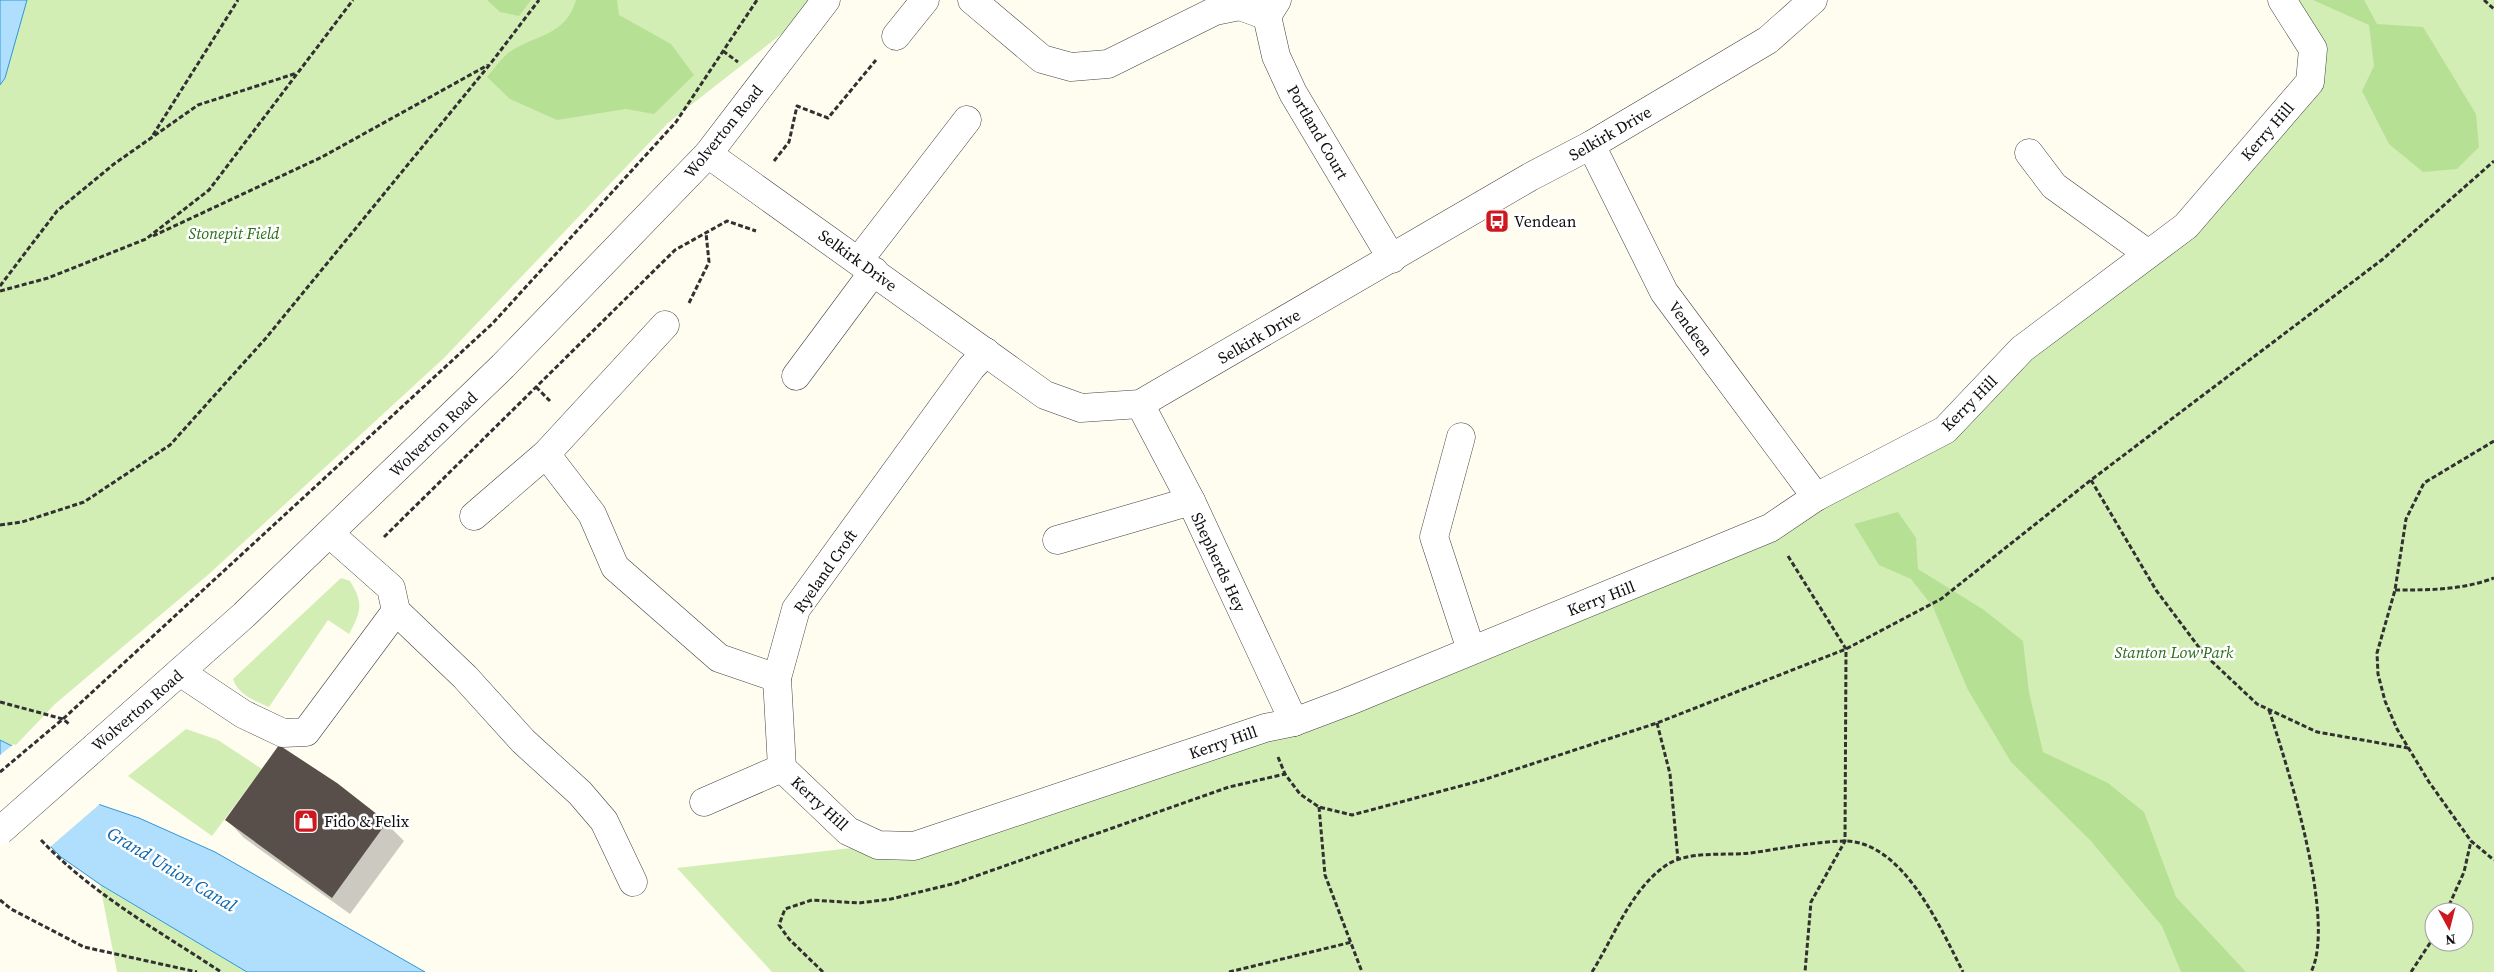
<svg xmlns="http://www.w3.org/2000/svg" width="2494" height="972" viewBox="0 0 2494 972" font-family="'Source Serif 4',serif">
	<rect width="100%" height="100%" fill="#fffcf0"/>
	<g fill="#d3eeb5" fill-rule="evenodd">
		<polygon points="0,0 825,0 668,123 444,358 209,574 55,704 14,747 0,740"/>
		<path d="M2282,0H2494V972H772L677,868L878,845L914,846L1645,581L1945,430L2147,253L2310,82ZM2434,912H2464V942H2434Z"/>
		<path d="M341,578L350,581C364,603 361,612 349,634L328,620L269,707C254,701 238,694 233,679Z"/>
		<polygon points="186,729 218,740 262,769 212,836 128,776"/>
		<polygon points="100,885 247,972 117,972"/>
	</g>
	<g fill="#b6e093">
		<polygon points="487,0 531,0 519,16 500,12"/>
		<path d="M576,0H617L619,15L671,44L694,75L654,114L626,109L557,120L510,99L487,77C494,69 502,57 511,51C535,35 566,36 576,0Z"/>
		<polygon points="2313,0 2364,0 2377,24 2423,27 2476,114 2479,147 2457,169 2423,172 2389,144 2362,91 2374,66 2369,25"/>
		<polygon points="1898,512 1916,538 1918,569 1984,610 2023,641 2029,692 2043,752 2108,783 2144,812 2176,897 2246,972 2181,972 2162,926 2090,840 2011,762 1968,690 1933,607 1911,579 1879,565 1854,524"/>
	</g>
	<g fill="#afdffc" stroke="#2e96db">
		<polygon points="0,0 27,0 5,78 0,85"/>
		<polygon points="0,740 14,747 83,799 139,818 215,852 425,972 247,972 101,885 61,857 0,795"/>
	</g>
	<polygon fill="#fffcf0" points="14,744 84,797 101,803 49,848 0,798 0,755"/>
	<polygon fill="#0003" points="227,820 386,823 404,841 350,914 244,838"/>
	<polygon fill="#584f4a" points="279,745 337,783 387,822 332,898 225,820"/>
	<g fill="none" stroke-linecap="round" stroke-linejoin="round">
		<g stroke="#424242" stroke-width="29">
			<g id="minor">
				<polyline points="972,0 1042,59 1071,67 1108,64 1215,11 1240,6 1267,16"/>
				<polyline points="1277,0 1267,16 1276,56 1293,93 1392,259"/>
				<polyline points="896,36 925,0"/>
				<polyline points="1591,145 1664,292 1816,497"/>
				<polyline points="2029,153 2054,186 2147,253"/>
				<polyline points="708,154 1045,395 1081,408 1140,404 1530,177 1591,145 1768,40 1813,0"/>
				<polyline points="859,260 967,120"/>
				<polyline points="665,325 546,454 592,514 615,567 719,658 777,678"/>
				<polyline points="986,352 971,368 796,609 777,678 782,768 848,831 878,845 914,846 1265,728 1294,722 1347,702 1770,528 1816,497 1945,430 2022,349 2186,226 2310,82 2313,49 2282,0"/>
				<polyline points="796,376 874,271"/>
				<polyline points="1140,404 1191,501 1294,722"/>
				<polyline points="1461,437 1434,537 1471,650"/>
				<polyline points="474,516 546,454"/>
				<polyline points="1057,540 1191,501"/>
				<polyline points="396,611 465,677 523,741 580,793 604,821 633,882"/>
				<polyline points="180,672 243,714 283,733 306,732 396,611 391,588 330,534"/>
				<polyline points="95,747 244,615 503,366 708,154 826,0"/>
				<polyline points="704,802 782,768"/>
			</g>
		</g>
		<g stroke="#313131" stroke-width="3" stroke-dasharray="5 2.5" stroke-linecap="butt">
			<polyline points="2484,0 2494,9"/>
			<polyline points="723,51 738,62"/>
			<polyline points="153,135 238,0"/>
			<polyline points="774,161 789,142 797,106 828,118 876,60"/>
			<polyline points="153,236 322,157 488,65"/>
			<polyline points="0,286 57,211 114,164 198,105 297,73"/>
			<polyline points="0,291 48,278 146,239 209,190 353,0"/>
			<polyline points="689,303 709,262 706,233"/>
			<polyline points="536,387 550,401"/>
			<polyline points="2494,441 2424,483 2406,519 2395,590 2377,653 2378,674 2385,701 2397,729 2429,782 2471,841 2494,860"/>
			<polyline points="2091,480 2156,590 2204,654 2257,704 2317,732 2408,748"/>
			<polyline points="0,525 22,522 84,502 170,445 266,338 491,63 539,0"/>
			<polyline points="384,537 675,250 727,221 756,231"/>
			<polyline points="1788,556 1846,649 1845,841 1811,902 1805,972"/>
			<path d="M2395,590C2430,590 2462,590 2494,578"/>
			<polyline points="0,702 63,719 70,725"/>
			<path d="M2269,710C2287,765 2337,921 2311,972"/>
			<polyline points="1657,723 1670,774 1678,860"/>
			<polyline points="1278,757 1285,774 1300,794 1319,807 1352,815 1483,780 1657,723 1846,649 1941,599 2091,480 2383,259 2494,161"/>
			<polyline points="0,772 63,719 493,323 676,122 757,0"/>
			<polyline points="1319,807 1325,875 1362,972"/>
			<path d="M41,840C92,894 159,931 221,972"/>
			<polyline points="0,900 11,909 84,947 197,972"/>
			<polyline points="2446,912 2464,872 2471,841"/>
			<polyline points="823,972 789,939 779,925 785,909 812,900 859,903 891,899 956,883 1229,787 1285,774"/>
			<polyline points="1229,972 1352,942"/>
			<path d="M1592,972C1614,937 1630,891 1665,866C1688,850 1723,856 1750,853C1780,849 1813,842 1844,841C1903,841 1940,927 1963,972"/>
			<polyline points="2411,972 2434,937"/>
		</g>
		<use href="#minor" stroke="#fff" stroke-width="28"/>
		<g stroke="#424242" stroke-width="29" stroke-linecap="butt">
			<polyline id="minor-bridge" points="0,831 95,747"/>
		</g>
		<use href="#minor-bridge" stroke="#fff" stroke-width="28"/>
	</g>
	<defs>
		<g id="bus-square" transform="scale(1.25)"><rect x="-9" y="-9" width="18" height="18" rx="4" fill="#cd1820" stroke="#fff"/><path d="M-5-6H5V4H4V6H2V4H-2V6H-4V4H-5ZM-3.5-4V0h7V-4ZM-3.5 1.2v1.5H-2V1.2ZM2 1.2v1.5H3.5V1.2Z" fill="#fff"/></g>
		<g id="shop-square" transform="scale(1.25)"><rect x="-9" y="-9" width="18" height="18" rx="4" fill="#cd1820" stroke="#fff"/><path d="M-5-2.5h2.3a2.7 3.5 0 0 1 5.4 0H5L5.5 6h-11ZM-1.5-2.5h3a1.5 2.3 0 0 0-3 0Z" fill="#fff"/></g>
	</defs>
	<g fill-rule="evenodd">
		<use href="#bus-square" x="1497" y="221"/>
		<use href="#shop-square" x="306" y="821"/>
	</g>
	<g text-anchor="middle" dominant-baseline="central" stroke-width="5" stroke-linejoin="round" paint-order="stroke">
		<g font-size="16" fill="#0f0f0f" stroke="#fff">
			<text transform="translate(723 131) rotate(-51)">Wolverton Road</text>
			<text transform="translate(2267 131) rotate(-49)">Kerry Hill</text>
			<text transform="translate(1318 132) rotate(60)">Portland Court</text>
			<text transform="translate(1610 133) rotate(-30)">Selkirk Drive</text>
			<text transform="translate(858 260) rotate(36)">Selkirk Drive</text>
			<text transform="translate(1691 328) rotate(54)">Vendeen</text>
			<text transform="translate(1259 336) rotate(-30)">Selkirk Drive</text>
			<text transform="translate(1969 403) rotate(-45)">Kerry Hill</text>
			<text transform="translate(433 434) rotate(-44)">Wolverton Road</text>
			<text transform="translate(1219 562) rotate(65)">Shepherds Hey</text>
			<text transform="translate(825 571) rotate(-55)">Ryeland Croft</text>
			<text transform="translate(1601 598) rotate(-21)">Kerry Hill</text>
			<text transform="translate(137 710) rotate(-41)">Wolverton Road</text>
			<text transform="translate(1223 742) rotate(-19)">Kerry Hill</text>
			<text transform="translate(820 803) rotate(43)">Kerry Hill</text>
		</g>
		<g font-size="16" fill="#0f0f0f" stroke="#fff" text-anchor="start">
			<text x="1514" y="221">Vendean</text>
			<text x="324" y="821">Fido &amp; Felix</text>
		</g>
		<g font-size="16" font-style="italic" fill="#296e18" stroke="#fff">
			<text x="234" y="233">Stonepit Field</text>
			<text x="2174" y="652">Stanton Low Park</text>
		</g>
		<g font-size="18" font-style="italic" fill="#0a66ae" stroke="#fff">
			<text transform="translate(172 869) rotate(31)">Grand Union Canal</text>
		</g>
	</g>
	<g transform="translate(2449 927) rotate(173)"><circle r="24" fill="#ffffff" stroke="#9f9f9f"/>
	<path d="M0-4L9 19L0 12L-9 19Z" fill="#cd1820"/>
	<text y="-8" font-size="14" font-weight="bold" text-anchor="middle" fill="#0f0f0f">N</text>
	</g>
</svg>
